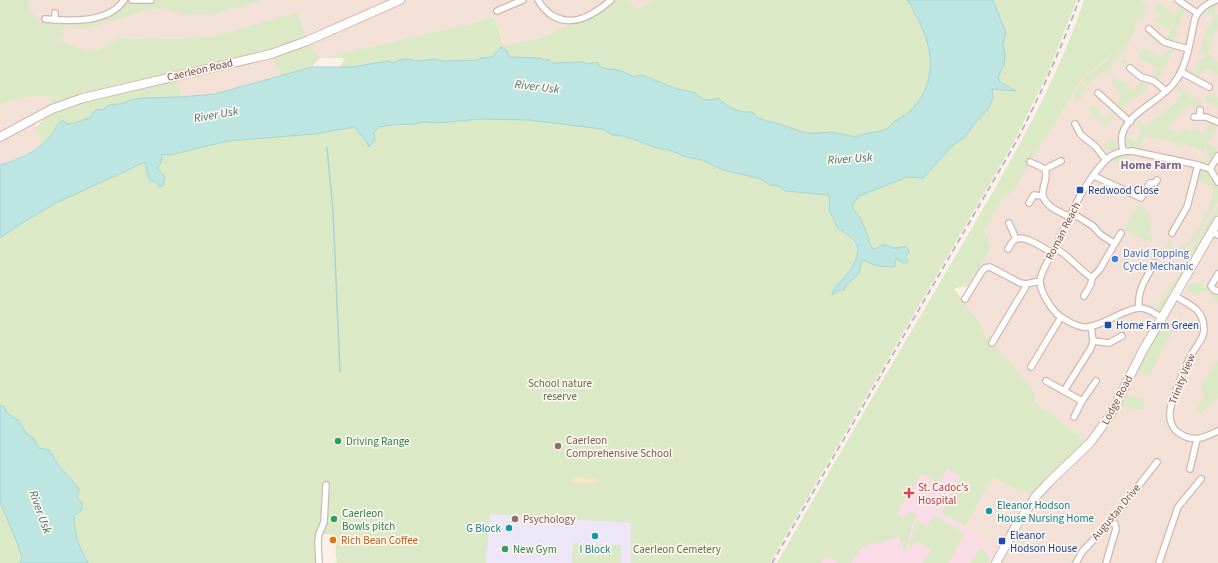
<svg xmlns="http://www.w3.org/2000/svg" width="1218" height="563" viewBox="0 0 1218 563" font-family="'Source Sans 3',sans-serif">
	<rect width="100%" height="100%" fill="#fcf0e8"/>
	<g fill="#f3e0d7">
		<polygon points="13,0 611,0 582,19 540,38 503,45 501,32 494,17 469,24 320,58 307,41 297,12 214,36 171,39 118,38 100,49 85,51 49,36"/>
		<polygon points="627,0 658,0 636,8"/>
		<polygon points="1137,0 1218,0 1218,216 1166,305 1106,417 1087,441 1034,401 1007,359 980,331 967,308 965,299 967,287 991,248 985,229 1004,195 1007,196 1030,162 1069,101 1081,80 1109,57 1115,50 1134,19"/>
		<polygon points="271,54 281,75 231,90 215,94 181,97 177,75"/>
		<polygon points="50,96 52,109 34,120 41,145 14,161 0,165 0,104 27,97"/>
		<polygon points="1218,232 1218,563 996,563 998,558 966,525 993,477 1003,483 1059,472 1111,414 1120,407 1136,371 1171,309 1175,304 1178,303 1200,260"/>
	</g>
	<polygon fill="#ede5f8" points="490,468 631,523 631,563 486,563"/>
	<polygon fill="#f9dce6" points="1005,453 966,525 999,558 996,563 791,563 855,456"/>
	<g fill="#dce9c7">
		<path d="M0,0H30L28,9L42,23L45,19L61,20L104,15L124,0H263L232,9L231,8L220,13L185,15L163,8L145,11L81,30L79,27L74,29L72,24L66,23L60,40L85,51L100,49L118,38L171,39L214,36L297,12L307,41L320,58L469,24L494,17L500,32L503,45L540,38L582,19L611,0H627L636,8L658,0H907C912,6 914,13 918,19C935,52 937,87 907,114C904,116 900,117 897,120C893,122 891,126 888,128C877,134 866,131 856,137L832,132L818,133H806L776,123L767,121L756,117L752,112C737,113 728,107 718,98L711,100L703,99L693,92L677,89L643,75L634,77L619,70L602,68L597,62L587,64L584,62C573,64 549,65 541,58L508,57L499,50L496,52L493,57L481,58L478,60L443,61L433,59L420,61L415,59L399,60L393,63L388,61L352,67H340L345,58H320L312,67L281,75L271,54L177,76L181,97L143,98L130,100L121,104L109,105L104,109L96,110L89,118L75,123L67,124L63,120L57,124L53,134L41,145L36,128L52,109L50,96L27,97L0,104Z"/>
		<path d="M975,0H1077L1048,73L1014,142L770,563H631V523L490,514L486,563H333L337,562V559H336L335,535L317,534V563H88V560L83,552L74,529V516L82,503L76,496L79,488L74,484L58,462L50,454L39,448L33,438L26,433L18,420L8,414L4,407L0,405V238L22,223L54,204L145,162L146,172L165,177L157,168L162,154L170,155L228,141L315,134L354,127L366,141L373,132L379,127L415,124L424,122L438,123L480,119L529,120L602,129L612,135L624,136L660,149L669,150L686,157L702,160L723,170L761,179L770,185L779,186L785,191L829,195L830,198L829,205L832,217L837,223V227C853,241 865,247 851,268C847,273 844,276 844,282L861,253L839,204L902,165Z"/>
		<path d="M1084,0H1143L1142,3L1147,7L1143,12L1145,14L1142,19L1145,20L1144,22L1135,17V19L1138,21L1135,26L1137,27L1132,35L1123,54L1115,50L1114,51L1128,61L1124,64L1122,63L1124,58L1118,56L1108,74L1103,71L1100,75H1099L1087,85L1083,81C1090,70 1108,65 1113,52L1109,57L1081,80L1069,101L1030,162L1014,191L1011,192L1007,196L1004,195L985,229L991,248L967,287H960L954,289L965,302L967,308L981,324V331L1010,362L1036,395L1034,401L1090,443L1035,496L1025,491H1019L993,477L965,527L941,513L961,477L947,469L938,484L921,473L911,490L910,489L897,514L905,518L910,511L917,515L914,519L906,550L904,551L899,537L877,544L871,543L861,548L851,563H839L827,556L821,563H777C833,464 891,366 949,267C999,181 1052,96 1084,0Z"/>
		<polygon points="1157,2 1160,3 1159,5 1170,10 1170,11 1175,14 1180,5 1188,11 1187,12 1185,11 1182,16 1181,16 1180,17 1181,19 1177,29 1175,28 1174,30 1178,33 1173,42 1167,40 1167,37 1171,29 1171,28 1168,27 1168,28 1163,24 1162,25 1156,22 1161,14 1153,10"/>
		<polygon points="1218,4 1214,12 1218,15 1218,28 1211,40 1204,37 1213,17 1204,13 1210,8"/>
		<polygon points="1204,38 1213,43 1207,55 1209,56 1210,54 1214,57 1213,59 1218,63 1218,74 1216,73 1215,75 1212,72 1212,70 1210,69 1209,71 1204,68 1199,77 1188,72 1190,69 1195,72 1197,66 1199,65 1198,64 1201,57 1204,58 1205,56 1199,53 1202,51 1200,50 1203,44 1202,43"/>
		<polygon points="1144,47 1156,55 1163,57 1168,47 1175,49 1173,50 1164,67 1166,68 1165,70 1163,69 1159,80 1152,76 1157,68 1138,58"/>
		<polygon points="1113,77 1121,82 1122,80 1134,90 1142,80 1152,83 1151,85 1148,84 1146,86 1148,87 1136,98 1133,96 1128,103 1126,102 1123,108 1125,110 1123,112 1116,106 1121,100 1119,98 1121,95 1119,93 1119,91 1114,88 1116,85 1111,82"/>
		<polygon points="1081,83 1087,87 1081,95 1082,97 1078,102 1073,97"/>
		<polygon points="1179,87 1192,93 1190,99 1192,100 1194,98 1199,101 1200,99 1202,101 1199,107 1197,108 1186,104 1188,106 1185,111 1181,110 1181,113 1180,112 1178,115 1179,117 1177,116 1169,127 1170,129 1180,134 1185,128 1185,130 1190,132 1192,130 1197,132 1199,129 1204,134 1211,121 1218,125 1218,127 1216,127 1208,143 1218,148 1212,159 1208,163 1204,163 1208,154 1206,153 1207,149 1205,147 1203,151 1193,146 1192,148 1183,143 1181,146 1177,142 1174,146 1173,145 1175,142 1173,140 1171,142 1167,140 1166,141 1161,139 1160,140 1155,137 1154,139 1145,136 1138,148 1129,146 1126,144 1126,138 1137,141 1139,133 1138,133 1141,127 1136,125 1138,122 1140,120 1146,127 1148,125 1147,124 1154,118 1155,119 1173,106 1176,102 1178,102 1176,99 1180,96 1181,98 1182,97 1178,90"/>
		<polygon points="1208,94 1218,98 1218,107 1204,100"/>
		<polygon points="1092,105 1100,113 1101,115 1099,117 1100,118 1102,116 1105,119 1110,113 1114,115 1108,124 1109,125 1107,127 1088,110"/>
		<polygon points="1110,138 1117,143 1119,145 1117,149 1111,152 1103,145"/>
		<polygon points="1130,154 1124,165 1115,160 1114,159 1121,155"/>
		<polygon points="1203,171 1209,173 1218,187 1218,202 1193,243 1178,254 1165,246 1171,237 1173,248 1176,247 1177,249 1179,249 1179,247 1185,245 1185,242 1189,242 1207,212 1206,211 1210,206 1209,205 1212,200 1211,199 1213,196 1211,194 1214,189 1198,178 1198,175"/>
		<polygon points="1139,204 1149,214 1150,230 1146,240 1149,232 1154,241 1149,240 1145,241 1124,228"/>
		<polygon points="1218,206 1218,216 1166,305 1161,311 1157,310 1157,307 1179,275 1185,260"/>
		<polygon points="1193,283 1200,283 1218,294 1218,302 1211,297 1211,292 1206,290 1198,294 1191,294 1187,290 1186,287"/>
		<polygon points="1163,323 1174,330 1159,355 1150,376 1136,371"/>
		<path d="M1218,360V399L1212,402L1200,414L1197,411L1199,406L1205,395C1199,385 1203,383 1209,374C1212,369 1213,365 1218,360Z"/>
		<polygon points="1125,395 1144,399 1144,410 1120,407"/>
		<path d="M0,502C6,515 25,550 20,563H0Z"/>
		<polygon points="934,515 965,533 949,563 923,563 931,550 916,541 908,551 916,520 927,527"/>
		<polygon points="573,543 621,545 621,563 572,563"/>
		<path d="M980,547C984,551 991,557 990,563H970Z"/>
	</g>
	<polygon fill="#f9e2c5" points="573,477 597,479 597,483 573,482"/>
	<g fill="#bde5e2" stroke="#a4d6d3">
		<path d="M907,0H993L1006,33L1003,45L1005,54L1004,65L998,77L1000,82L1016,91L992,89L993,97L989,108L974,124L965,137L952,146L923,178L907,177L859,196L854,203L852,208C859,214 864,225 867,234C869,239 869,245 873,249C877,249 879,246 883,245C888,244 891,249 896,248C900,248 902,246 906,247L909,250L908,254L905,257L908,261L905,264L897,259L895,260V266C891,268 876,266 872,264C869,263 867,261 863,260L861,262C862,279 848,278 844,290H840L832,295C833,287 839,284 844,278C851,269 862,255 856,244C853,238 843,232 837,227C836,221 832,218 830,212C828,206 831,200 828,195L785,191L779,186L770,185L761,179L723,170L702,160L686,157L669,150L660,149L624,136L612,135L602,129L529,120L480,119L438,123L424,122L415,124L393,125L379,127L374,132L375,140L369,147L366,141L354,127L315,134L228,141L170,155L162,154L161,163L157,168L165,177L163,185L160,187L154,181H151C146,175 146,169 145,162L54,204L22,223L0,238V165C19,160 40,150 52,134C57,128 55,125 63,120L67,124L75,123L89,118L96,110L104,109L109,105L121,104L130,100L143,98L181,97L215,94L312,67H352L388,61L393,63L399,60L407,59L420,61L433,59L443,61L478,60L481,58L492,57C495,53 499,51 501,47L507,51L509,57L541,58L544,61L548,59L552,63L584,62L587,64L597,62L602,68L619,70L634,77L642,75L677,89L693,92L703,99L711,100L718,98C728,107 737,113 752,112L756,117L767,121L776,123L806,133H818L832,132L856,137C866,131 877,134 888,128C891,126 893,122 897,120C900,117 904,116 907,114C937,87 935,52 918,19C914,13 912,6 907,0Z"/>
		<path d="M0,405L4,407L8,414L18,420L26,433L33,438L39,448L50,450C50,455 73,483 79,488V493L76,496L82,503V510L74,516C74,528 77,540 82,551C84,555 87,558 88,563H20L22,558L18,545L0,502Z"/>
	</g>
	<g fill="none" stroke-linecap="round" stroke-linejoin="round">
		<polyline stroke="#a4d6d3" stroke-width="1.5" points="327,147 333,211 340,372"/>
		<g stroke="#cfb8b1" stroke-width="8">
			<g id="street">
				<polyline points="132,0 151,0"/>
				<path d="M538,0C542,7 546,12 553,16C574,28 595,14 611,0"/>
				<polyline points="1178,0 1197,13"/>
				<polyline points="497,11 523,0"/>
				<polyline points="55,13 55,20"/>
				<path d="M45,19C70,21 108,24 124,0"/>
				<polyline points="1149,29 1164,42 1188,49"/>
				<polyline points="1130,68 1141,77 1154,81 1166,91"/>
				<polyline points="1181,72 1209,87"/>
				<polyline points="1098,93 1130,122"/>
				<polyline points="1200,110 1200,116"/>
				<polyline points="1194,117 1206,117 1218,122"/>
				<polyline points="1075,124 1081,135 1096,147 1106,160"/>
				<path d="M1123,151C1122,146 1121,140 1122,135C1128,112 1161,101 1174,83C1188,65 1190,40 1195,18C1199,9 1206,4 1216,0"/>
				<path d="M1061,161L1045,169C1048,178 1044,182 1043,190C1040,205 1060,212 1070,217"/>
				<polyline points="1030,162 1045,169"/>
				<polyline points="1210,169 1218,156"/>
				<polyline points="1094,176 1141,198 1150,183 1155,183 1157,180"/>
				<polyline points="1029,203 1034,195 1042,196"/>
				<polyline points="1072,213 1093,226 1101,235 1114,243"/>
				<polyline points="1009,223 1016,239"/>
				<polyline points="1212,232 1218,235"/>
				<polyline points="1172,233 1187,207 1198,165"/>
				<path d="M1055,248C1070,256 1078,269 1092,278"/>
				<path d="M1008,249C1010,246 1012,241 1016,239C1025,235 1044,248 1052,253"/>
				<polyline points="1218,274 1211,286 1214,290 1218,291"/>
				<polyline points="1084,296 1091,284 1092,278 1100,269 1121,233"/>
				<path d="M1175,296C1190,305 1203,309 1204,328C1205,337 1197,345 1193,352C1186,364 1171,399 1170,412C1169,419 1172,429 1179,433C1193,443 1204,438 1218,431"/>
				<polyline points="965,299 982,271 985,268 990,267 1020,283 1026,284 1040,281"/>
				<path d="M1139,308C1137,290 1146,278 1155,263"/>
				<path d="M1162,318C1156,314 1148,308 1140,308C1134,308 1128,311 1123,313C1114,317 1092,329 1083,327C1077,326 1067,321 1061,317C1052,311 1040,292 1040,281C1041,271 1050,257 1055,248C1069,219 1082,185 1105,161C1112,153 1122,151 1132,151L1198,165L1210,169L1218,182"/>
				<polyline points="1093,341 1109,343 1122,336"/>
				<polyline points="992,343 1025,288 1026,284"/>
				<polyline points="1031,367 1061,317"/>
				<polyline points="1046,381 1064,391 1091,348 1093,341 1091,326"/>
				<polyline points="1064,391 1082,401 1096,381"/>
				<polyline points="1074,417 1082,401"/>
				<polyline points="1190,469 1197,439"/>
				<polyline points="319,563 318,542 319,534 324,522 326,485"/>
				<polyline points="1076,563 1082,552 1111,521 1157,462"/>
				<polyline points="1106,563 1116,529 1115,524 1111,521"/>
				<polyline points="1159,563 1178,507 1201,479"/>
			</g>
		</g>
		<g stroke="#d2b7af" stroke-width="10">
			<g id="secondary">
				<polyline points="0,137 52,109 83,98 271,54 307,41 400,0"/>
				<polyline points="996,563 1016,526 1036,496 1049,482 1090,443 1111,414 1142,352 1218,221"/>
			</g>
		</g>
		<use href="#street" stroke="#fff" stroke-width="5.5"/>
		<use href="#secondary" stroke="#fff" stroke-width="8"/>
		<path stroke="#b0a6c6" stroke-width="1.5" stroke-dasharray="6 4" stroke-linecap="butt" d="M772,563L1016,142C1040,96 1061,49 1079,0"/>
	</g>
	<g fill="#1a4fb4" stroke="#fef5ef" stroke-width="1.5">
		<rect x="1076" y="186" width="8" height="8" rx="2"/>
		<rect x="1104" y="321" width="8" height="8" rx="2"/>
		<rect x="998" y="537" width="8" height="8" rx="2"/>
	</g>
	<circle fill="#3f7fe0" stroke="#fef5ef" stroke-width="1.5" cx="1115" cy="259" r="4"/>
	<g fill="#2e9e5b" stroke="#fef5ef" stroke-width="1.5">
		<circle cx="338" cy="441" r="4"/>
		<circle cx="334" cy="519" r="4"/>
		<circle cx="505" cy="549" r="4"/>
	</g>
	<g fill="#8d6e63" stroke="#fef5ef" stroke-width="1.5">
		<circle cx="558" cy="446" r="4"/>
		<circle cx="515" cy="519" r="4"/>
	</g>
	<path fill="#e0444e" stroke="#fef5ef" stroke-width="1.5" d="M907 487h4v4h4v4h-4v4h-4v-4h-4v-4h4z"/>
	<g fill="#0f9aa8" stroke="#fef5ef" stroke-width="1.5">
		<circle cx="989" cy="511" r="4"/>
		<circle cx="509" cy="528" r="4"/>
		<circle cx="595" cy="536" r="4"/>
	</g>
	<circle fill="#e8710a" stroke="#fef5ef" stroke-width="1.5" cx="333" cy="540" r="4"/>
	<g text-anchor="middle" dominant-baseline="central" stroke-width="3.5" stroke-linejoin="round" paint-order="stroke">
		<g font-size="11" fill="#75534d" stroke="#fef5ef">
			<text transform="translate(200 70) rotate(-13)">Caerleon Road</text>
			<text transform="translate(1063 231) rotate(-63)">Roman Reach</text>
			<text transform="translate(1182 379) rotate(-68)">Trinity View</text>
			<text transform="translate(1117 400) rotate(-62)">Lodge Road</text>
			<text transform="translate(1116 512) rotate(-50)">Augustan Drive</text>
		</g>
		<g font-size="11" fill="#164399" stroke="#fef5ef" text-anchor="start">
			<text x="1088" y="190">Redwood Close</text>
			<text x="1116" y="325">Home Farm Green</text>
			<text x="1010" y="535">Eleanor<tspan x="1010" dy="13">Hodson House</tspan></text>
		</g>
		<g font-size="11" fill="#366cbe" stroke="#fef5ef" text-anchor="start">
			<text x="1123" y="253">David Topping<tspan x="1123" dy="13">Cycle Mechanic</tspan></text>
		</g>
		<g font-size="11" fill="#5c7442" stroke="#fef5ef">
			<text x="560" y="383">School nature<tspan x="560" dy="13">reserve</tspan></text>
			<text x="677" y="549">Caerleon Cemetery</text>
		</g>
		<g font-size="11" fill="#785e54" stroke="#fef5ef" text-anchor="start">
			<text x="566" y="440">Caerleon<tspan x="566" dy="13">Comprehensive School</tspan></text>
			<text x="523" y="519">Psychology</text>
		</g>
		<g font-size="11" fill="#27864d" stroke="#fef5ef" text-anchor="start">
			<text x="346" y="441">Driving Range</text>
			<text x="342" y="513">Caerleon<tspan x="342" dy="13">Bowls pitch</tspan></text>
			<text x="513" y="549">New Gym</text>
		</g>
		<g font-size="11" fill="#be3a42" stroke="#fef5ef" text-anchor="start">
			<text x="918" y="487">St. Cadoc's<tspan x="918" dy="13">Hospital</tspan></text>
		</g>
		<g font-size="11" fill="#0d838f" stroke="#fef5ef" text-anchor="start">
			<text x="997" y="505">Eleanor Hodson<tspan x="997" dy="13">House Nursing Home</tspan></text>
			<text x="501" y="528" text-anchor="end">G Block</text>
			<text x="595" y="549" text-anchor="middle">I Block</text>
		</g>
		<g font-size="11" fill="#c56008" stroke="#fef5ef" text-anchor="start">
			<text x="341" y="540">Rich Bean Coffee</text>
		</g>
		<g font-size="12" font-style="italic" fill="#417976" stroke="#fef5ef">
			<text transform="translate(537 87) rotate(7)">River Usk</text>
			<text transform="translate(216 115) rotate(-10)">River Usk</text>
			<text transform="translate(850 159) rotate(-4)">River Usk</text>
			<text transform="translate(40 512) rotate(70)">River Usk</text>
		</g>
		<g font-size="12" font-weight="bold" fill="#796591" stroke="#fef5ef">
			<text x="1151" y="165">Home Farm</text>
		</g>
	</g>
</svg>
